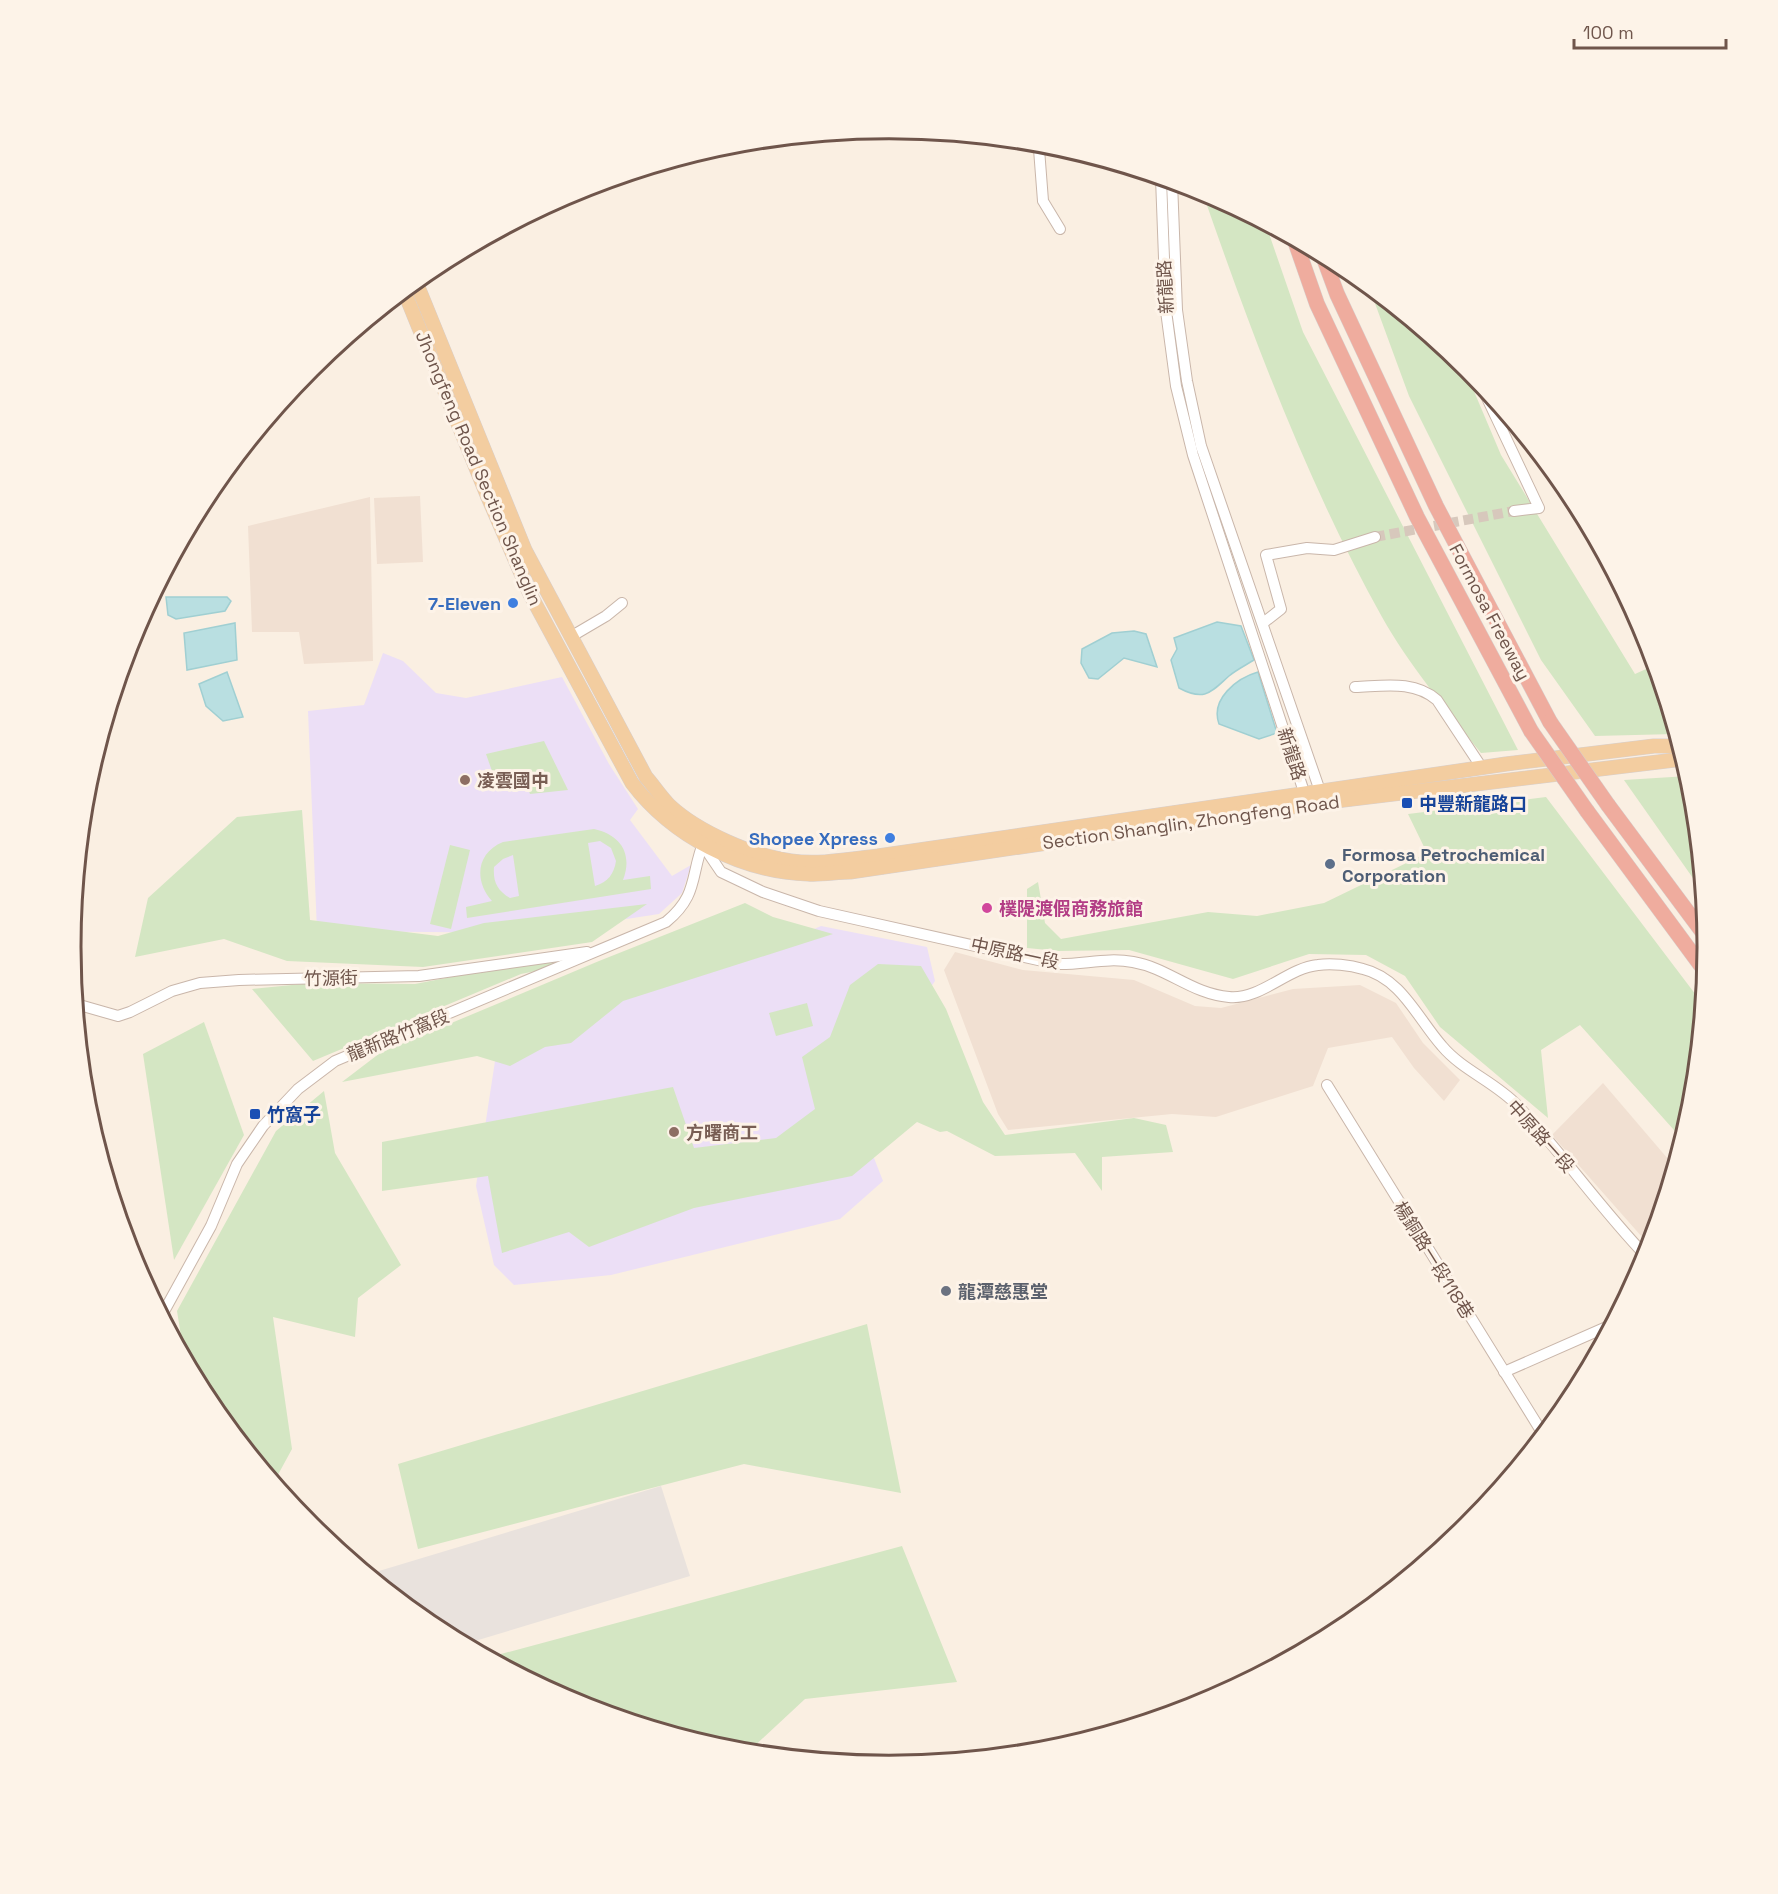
<svg xmlns="http://www.w3.org/2000/svg" width="1778" height="1894" viewBox="0 0 1778 1894" font-family="'Space Grotesk','Noto Sans TC',sans-serif">
	<rect width="100%" height="100%" fill="#faefe2"/>
	<g fill="#f1e0d2">
		<polygon points="420,496 423,562 377,564 374,498"/>
		<polygon points="370,497 373,661 304,664 299,632 252,632 248,526"/>
		<polygon points="955,952 1023,970 1134,980 1195,1006 1221,1008 1293,989 1360,985 1396,1003 1423,1043 1460,1080 1444,1101 1414,1068 1392,1037 1328,1048 1313,1086 1216,1117 1172,1114 1008,1130 998,1114 944,970"/>
		<polygon points="1603,1083 1674,1166 1650,1246 1552,1135"/>
	</g>
	<polygon fill="#e9e2dd" points="661,1486 690,1576 465,1644 434,1627 369,1574"/>
	<g fill="#ecdff6">
		<polygon points="383,653 403,661 436,693 466,698 562,677 609,764 638,809 630,820 672,876 691,865 682,893 659,914 535,933 317,931 308,711 364,705"/>
		<polygon points="821,926 927,947 935,981 911,1016 845,1084 883,1181 840,1219 611,1275 514,1285 494,1265 476,1186 495,1061 573,1002 778,945"/>
	</g>
	<g fill="#d4e6c3" fill-rule="evenodd">
		<path d="M1202,191L1266,225L1303,332L1518,750L1481,753C1448,712 1407,662 1382,617C1307,483 1252,335 1202,191Z"/>
		<polygon points="1369,287 1462,363 1501,455 1635,674 1655,665 1675,734 1595,736 1541,660 1409,396"/>
		<polygon points="544,741 568,790 530,794 526,783 498,788 486,754"/>
		<polygon points="1688,776 1692,788 1702,891 1624,780"/>
		<polygon points="1546,797 1702,1003 1692,1107 1682,1139 1580,1025 1541,1050 1548,1118 1440,1027 1405,976 1366,955 1309,954 1233,979 1129,950 1058,951 1027,948 1027,889 1038,882 1045,923 1061,939 1208,912 1257,916 1324,903 1427,853 1408,814"/>
		<polygon points="302,810 310,920 438,936 484,923 647,904 592,942 423,967 287,961 224,939 135,957 148,898 237,817"/>
		<path d="M594,829C621,835 633,854 623,880L650,876L651,889L467,918L466,907L492,901C474,881 476,853 503,842ZM600,841L611,848L616,861C614,874 608,882 595,886L588,843ZM513,855L519,896L510,898C497,890 493,882 494,867L503,859Z"/>
		<polygon points="450,845 470,850 451,929 430,924"/>
		<polygon points="745,903 773,917 833,934 623,1001 571,1043 545,1047 510,1066 477,1056 342,1082 380,1053 599,961"/>
		<polygon points="554,957 562,960 555,967 521,974 313,1061 252,989 312,983 415,984"/>
		<polygon points="878,964 921,966 946,1009 983,1102 1005,1135 1134,1118 1166,1125 1173,1152 1102,1157 1102,1191 1075,1153 995,1156 947,1131 940,1132 917,1122 852,1176 694,1208 589,1247 569,1232 502,1253 488,1176 382,1191 382,1142 673,1087 694,1148 776,1138 815,1109 802,1057 830,1037 850,985"/>
		<polygon points="807,1003 813,1026 776,1036 769,1013"/>
		<polygon points="204,1022 244,1135 174,1260 143,1054"/>
		<polygon points="324,1091 335,1153 401,1265 358,1298 355,1337 273,1317 292,1449 274,1482 208,1401 184,1355 177,1311 276,1131"/>
		<polygon points="867,1324 901,1493 744,1464 418,1549 398,1464"/>
		<polygon points="902,1546 957,1682 805,1699 748,1752 729,1750 575,1703 490,1657"/>
	</g>
	<g fill="#b9dfe1" stroke="#a0cfd2" stroke-width="1.5">
		<polygon points="166,597 227,597 231,601 225,611 176,619 168,615"/>
		<path d="M1217,622L1241,626L1254,660C1246,665 1236,670 1229,676C1211,692 1205,702 1179,688L1171,660L1177,649L1174,638Z"/>
		<polygon points="235,623 237,660 187,670 184,633"/>
		<polygon points="1134,631 1146,634 1157,667 1124,658 1098,679 1089,678 1081,663 1082,649 1112,633"/>
		<polygon points="227,672 243,717 223,721 206,706 199,684"/>
		<path d="M1258,672L1277,733L1259,739L1219,724C1210,699 1237,678 1258,672Z"/>
	</g>
	<g fill="none" stroke-linecap="round" stroke-linejoin="round">
		<polyline stroke="#d7c8bc" stroke-width="10" stroke-dasharray="10 5" stroke-linecap="butt" points="1375,537 1514,511"/>
		<g stroke="#c9b6aa" stroke-width="12">
			<g id="minor">
				<polyline points="1053,145 1039,149 1043,201 1060,229"/>
				<polyline points="1161,178 1166,311 1176,386 1193,455 1305,795 1311,798"/>
				<polyline points="1172,182 1177,310 1187,381 1201,446 1320,791 1320,798"/>
				<polyline points="1479,381 1539,508 1514,511"/>
				<polyline points="1263,623 1281,609 1266,555 1307,548 1334,550 1375,537"/>
				<polyline points="572,636 606,616 622,603"/>
				<path d="M1355,687C1384,686 1414,680 1437,700L1482,768"/>
				<path d="M702,844L721,872L763,892L819,911L1056,964C1083,965 1106,957 1133,962C1168,968 1192,994 1229,997C1261,1000 1287,968 1318,965C1331,963 1350,965 1363,969C1401,978 1418,1019 1442,1046C1462,1070 1495,1082 1517,1105C1562,1153 1600,1208 1646,1256"/>
				<polyline points="76,1004 118,1016 130,1012 172,991 200,983 239,980 419,976 587,952"/>
				<polyline points="1327,1085 1543,1434"/>
				<path d="M162,1315L211,1226L237,1164L263,1126L298,1089L335,1061L666,922C699,895 690,875 704,841"/>
				<polyline points="1504,1372 1611,1325"/>
			</g>
		</g>
		<g stroke="#d7cfcd" stroke-width="15">
			<g id="major">
				<path d="M416,282L525,550L646,777C654,786 661,797 670,806C698,832 753,856 791,861C819,865 850,859 878,856L1506,764L1654,746H1679"/>
				<path d="M404,291L487,495L530,594L632,783C672,836 741,872 808,874C822,875 837,872 850,872L1319,803L1683,759"/>
			</g>
		</g>
		<g stroke="#d7cfcd" stroke-width="16">
			<g id="highway">
				<polyline points="1295,241 1317,304 1417,517 1531,731"/>
				<polyline points="1323,256 1337,294 1436,506 1550,722"/>
				<polyline points="1608,805 1707,938"/>
				<polyline points="1587,811 1705,971"/>
			</g>
		</g>
		<use href="#minor" stroke="#fff" stroke-width="10"/>
		<use href="#major" stroke="#f3cda0" stroke-width="14"/>
		<use href="#highway" stroke="#efac9e" stroke-width="15"/>
		<g stroke="#d7cfcd" stroke-width="16" stroke-linecap="butt">
			<g id="highway-bridge">
				<polyline points="1550,722 1608,805"/>
				<polyline points="1531,731 1587,811"/>
			</g>
		</g>
		<use href="#highway-bridge" stroke="#efac9e" stroke-width="15"/>
	</g>
	<g fill="#3f7fe0" stroke="#fdf3e8" stroke-width="2">
		<circle cx="513" cy="603" r="6"/>
		<circle cx="890" cy="838" r="6"/>
	</g>
	<g fill="#8d6e63" stroke="#fdf3e8" stroke-width="2">
		<circle cx="465" cy="780" r="6"/>
		<circle cx="674" cy="1132" r="6"/>
	</g>
	<g fill="#1a4fb4" stroke="#fdf3e8" stroke-width="2">
		<rect x="1401" y="797" width="12" height="12" rx="3"/>
		<rect x="249" y="1108" width="12" height="12" rx="3"/>
	</g>
	<circle fill="#5c6f8a" stroke="#fdf3e8" stroke-width="2" cx="1330" cy="864" r="6"/>
	<circle fill="#d1479c" stroke="#fdf3e8" stroke-width="2" cx="987" cy="908" r="6"/>
	<circle fill="#6b7280" stroke="#fdf3e8" stroke-width="2" cx="946" cy="1291" r="6"/>
	<g text-anchor="middle" dominant-baseline="central" stroke-width="6" stroke-linejoin="round" paint-order="stroke">
		<g font-size="18" fill="#6f554b" stroke="#fdf3e8">
			<text transform="translate(1165 287) rotate(-93)">新龍路</text>
			<text transform="translate(479 468) rotate(67)">Jhongfeng Road Section Shanglin</text>
			<text transform="translate(1490 612) rotate(62)">Formosa Freeway</text>
			<text transform="translate(1292 754) rotate(72)">新龍路</text>
			<text transform="translate(1191 822) rotate(-8)">Section Shanglin, Zhongfeng Road</text>
			<text transform="translate(1015 953) rotate(12)">中原路一段</text>
			<text transform="translate(331 978) rotate(-1)">竹源街</text>
			<text transform="translate(398 1035) rotate(-22)">龍新路竹窩段</text>
			<text transform="translate(1541 1136) rotate(48)">中原路一段</text>
			<text transform="translate(1434 1260) rotate(58)">楊銅路一段118巷</text>
		</g>
		<g font-size="18" font-weight="bold" fill="#366cbe" stroke="#fdf3e8" text-anchor="end">
			<text x="501" y="603">7-Eleven</text>
			<text x="878" y="838">Shopee Xpress</text>
		</g>
		<g font-size="18" font-weight="bold" fill="#785e54" stroke="#fdf3e8" text-anchor="start">
			<text x="477" y="780">凌雲國中</text>
			<text x="686" y="1132">方曙商工</text>
		</g>
		<g font-size="18" font-weight="bold" fill="#164399" stroke="#fdf3e8" text-anchor="start">
			<text x="1419" y="803">中豐新龍路口</text>
			<text x="267" y="1114">竹窩子</text>
		</g>
		<g font-size="18" font-weight="bold" fill="#4e5e75" stroke="#fdf3e8" text-anchor="start">
			<text x="1342" y="854">Formosa Petrochemical<tspan x="1342" dy="21">Corporation</tspan></text>
		</g>
		<g font-size="18" font-weight="bold" fill="#b23c85" stroke="#fdf3e8" text-anchor="start">
			<text x="999" y="908">樸隄渡假商務旅館</text>
		</g>
		<g font-size="18" font-weight="bold" fill="#5b616d" stroke="#fdf3e8" text-anchor="start">
			<text x="958" y="1291">龍潭慈惠堂</text>
		</g>
	</g>
	<path d="M0 0H1778V1894H0ZM81 947a808 808 0 1 1 1616 0a808 808 0 1 1-1616 0Z" fill="#fdf3e8" fill-rule="evenodd"/>
	<path fill="none" stroke="#6f554b" stroke-width="3" d="M81 947a808 808 0 1 1 1616 0a808 808 0 1 1-1616 0Z"/>
	<path d="M1574 39v9h152v-9" fill="none" stroke="#6f554b" stroke-width="3"/>
	<text x="1583" y="39" font-size="18" fill="#6f554b" stroke="#fdf3e8" stroke-width="4.5" paint-order="stroke">100 m</text>
</svg>
